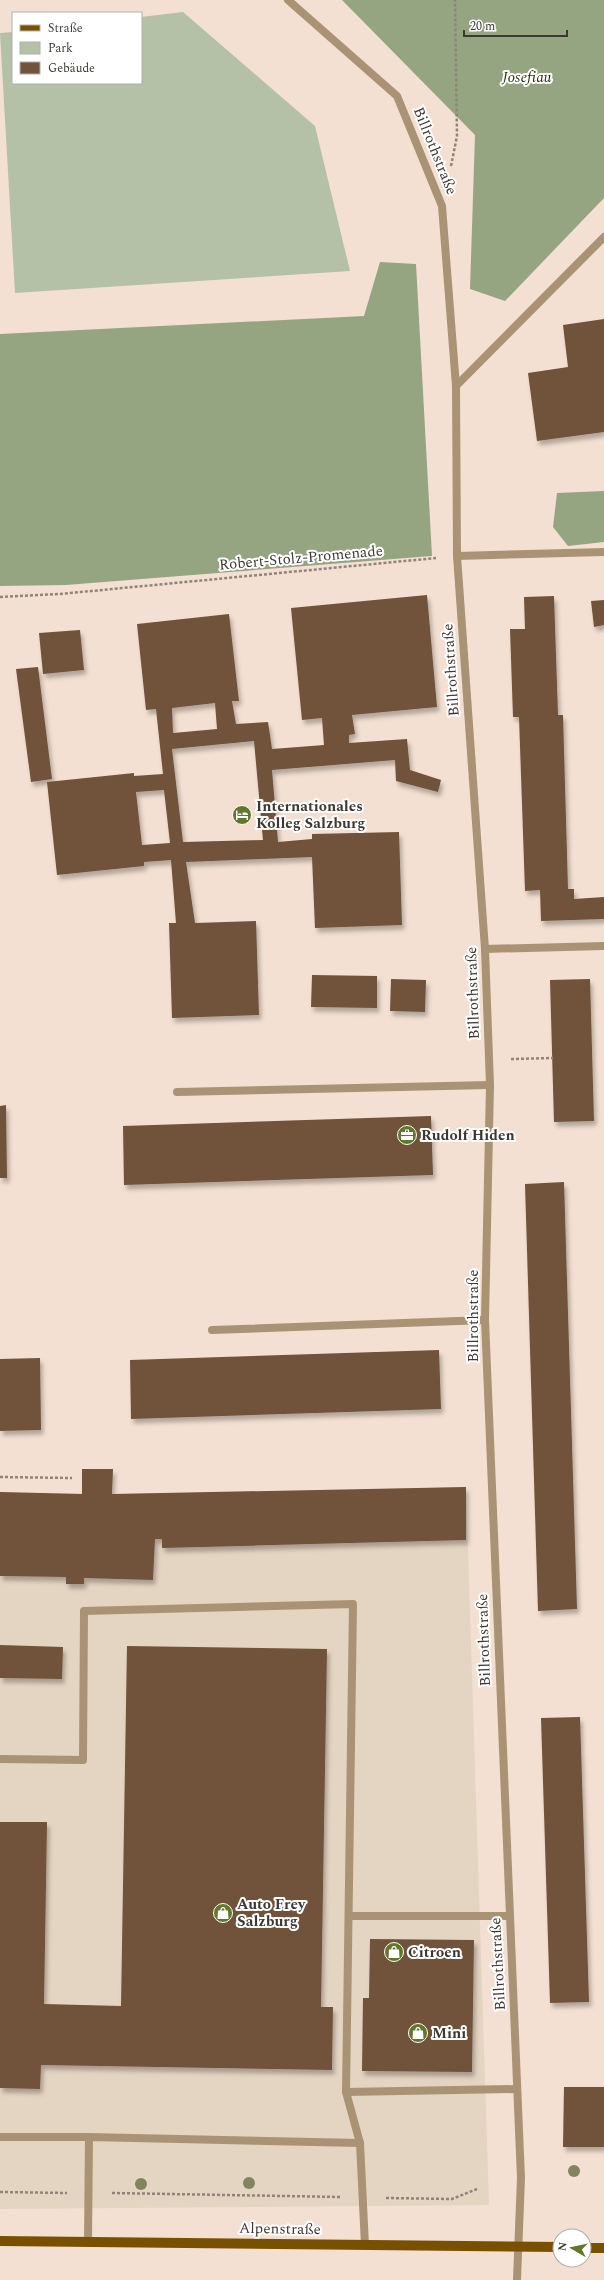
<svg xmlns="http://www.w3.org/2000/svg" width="604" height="2280" viewBox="0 0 604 2280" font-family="Spectral,serif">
	<defs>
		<filter id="shadow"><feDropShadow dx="2.5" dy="4.5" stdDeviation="2" flood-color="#0004"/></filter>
	</defs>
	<rect width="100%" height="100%" fill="#f3e0d2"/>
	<polygon fill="#e4d4c2" points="466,1487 489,2205 0,2209 0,1492 154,1495"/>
	<polygon fill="#b4c1a6" points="183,12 315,126 350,271 15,293 0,33 13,32 13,83 141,83 141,17"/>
	<g fill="#95a581">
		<polygon points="342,0 604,0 604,198 505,301 470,289 475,135"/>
		<polygon points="380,262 416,264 432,556 66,585 0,586 0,334 364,316"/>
		<polygon points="604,491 604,542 568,546 553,527 557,493"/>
	</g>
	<g fill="#71523a" fill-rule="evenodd" filter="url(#shadow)">
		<polygon points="604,319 604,432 537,441 528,373 568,367 563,325"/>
		<path d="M427,595L437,707L352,715L355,734L349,735V743L407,739L410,770L441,780L438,792L396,781L395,760L272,770L278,842L312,839V834L399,832L402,925L315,928L312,857L186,862L195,923L256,921L259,1015L172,1018L169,923H176L171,860L144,862V866L57,875L47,782L134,773V776L163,774L156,709L146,710L137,624L229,614L239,701H232L236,724L268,722L272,749L324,745L322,718L302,720L291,608ZM215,703L217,729L173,733L172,708ZM254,741L263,840L183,842L172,749ZM164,790L170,843L142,845L136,792Z"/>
		<polygon points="554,596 558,715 563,715 568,889 574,889 574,899 604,897 604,919 541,921 540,890 525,891 519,717 513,717 510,629 525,629 524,597"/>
		<polygon points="604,600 604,625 594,627 591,601"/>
		<polygon points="80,630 84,670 43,674 39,633"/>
		<polygon points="38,667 52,779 31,782 16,669"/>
		<polygon points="312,975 377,976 377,1008 311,1007"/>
		<polygon points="391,979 426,980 425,1012 390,1011"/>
		<polygon points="590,979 594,1121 554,1122 550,980"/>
		<polygon points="6,1105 7,1178 0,1178 0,1106"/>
		<polygon points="431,1116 433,1175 124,1185 123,1126"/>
		<polygon points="564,1182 577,1609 538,1611 525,1184"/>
		<polygon points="439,1350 441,1409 131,1419 130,1360"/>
		<polygon points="40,1358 41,1430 0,1431 0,1359"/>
		<polygon points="82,1469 113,1469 112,1494 466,1487 466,1540 162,1548 162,1539 155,1539 153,1580 84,1578 84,1584 66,1584 66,1577 0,1576 0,1492 82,1494"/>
		<polygon points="0,1645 63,1647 62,1679 0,1678"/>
		<polygon points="127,1646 327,1649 321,2007 333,2007 332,2070 41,2065 40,2089 0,2088 0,1822 47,1822 44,2004 121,2006"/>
		<polygon points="580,1717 589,2002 550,2003 541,1718"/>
		<polygon points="370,1939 474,1940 472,2072 362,2071 363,1998 369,1998"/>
		<polygon points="564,2087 604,2087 604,2147 563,2147"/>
	</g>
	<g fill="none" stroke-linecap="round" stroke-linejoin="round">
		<g stroke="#90847a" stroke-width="2.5" stroke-dasharray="3 2" stroke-linecap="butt">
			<polyline points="451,166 457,136 455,0"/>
			<polyline points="0,597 60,594 436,558"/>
			<polyline points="511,1059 553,1058"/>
			<polyline points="0,1477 72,1478"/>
			<polyline points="0,2192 67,2193"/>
			<polyline points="112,2193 341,2197"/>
			<polyline points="386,2198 452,2199 477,2189"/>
		</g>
		<g stroke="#aa9374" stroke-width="8">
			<polyline points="457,556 604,552"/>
			<polyline points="177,1092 490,1085"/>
			<polyline points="212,1330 485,1320"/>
			<polyline points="0,1759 83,1760 84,1611 353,1604 346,2092 360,2143"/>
			<polyline points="349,1916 510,1916"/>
			<polyline points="346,2092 517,2089"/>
			<polyline points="0,2137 89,2137"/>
			<polyline points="88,2242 89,2137 360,2143 365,2245"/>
		</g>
		<g stroke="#aa9374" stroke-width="8">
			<polyline points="288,0 397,96 442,206 456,386 457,556 485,949 490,1085 485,1320 521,2178 517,2280"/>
			<polyline points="456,386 604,237"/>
			<polyline points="485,949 604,946"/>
		</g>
		<g stroke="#785000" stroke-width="10">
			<polyline points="0,2241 560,2247"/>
			<polyline points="584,2248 604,2248"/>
		</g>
	</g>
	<g fill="#81845e">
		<circle cx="574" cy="2171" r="6"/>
		<circle cx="249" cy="2183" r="6"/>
		<circle cx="141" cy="2184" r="6"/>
	</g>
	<defs>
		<g id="hotel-disc" transform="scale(1)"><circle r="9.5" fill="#617729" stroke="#fff"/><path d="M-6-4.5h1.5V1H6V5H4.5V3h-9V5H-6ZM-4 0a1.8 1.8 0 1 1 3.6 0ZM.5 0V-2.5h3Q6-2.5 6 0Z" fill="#fff"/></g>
		<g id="office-disc" transform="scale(1)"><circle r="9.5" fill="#617729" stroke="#fff"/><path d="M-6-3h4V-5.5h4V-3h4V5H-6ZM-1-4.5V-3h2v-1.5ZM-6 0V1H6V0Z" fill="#fff"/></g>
		<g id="shop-disc" transform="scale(1)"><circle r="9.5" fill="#617729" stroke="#fff"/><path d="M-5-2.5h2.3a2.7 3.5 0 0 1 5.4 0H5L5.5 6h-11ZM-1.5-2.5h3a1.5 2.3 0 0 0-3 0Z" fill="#fff"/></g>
	</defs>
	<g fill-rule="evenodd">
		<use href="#hotel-disc" x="242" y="815"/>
		<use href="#office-disc" x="407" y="1135"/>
		<use href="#shop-disc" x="223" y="1913"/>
		<use href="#shop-disc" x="394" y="1952"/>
		<use href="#shop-disc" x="418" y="2033"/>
	</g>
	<g text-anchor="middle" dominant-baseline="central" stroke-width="4" stroke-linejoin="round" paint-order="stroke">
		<g font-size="15" font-style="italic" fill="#243800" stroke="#fff">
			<text x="527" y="77">Josefiau</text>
		</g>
		<g font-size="15" fill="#3f3832" stroke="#fff">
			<text transform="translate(435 151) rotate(68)">Billrothstraße</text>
			<text transform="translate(301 558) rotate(-5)">Robert-Stolz-Promenade</text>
			<text transform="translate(451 670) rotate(-94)">Billrothstraße</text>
			<text transform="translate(473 993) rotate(-92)">Billrothstraße</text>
			<text transform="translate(473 1316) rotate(-90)">Billrothstraße</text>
			<text transform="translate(484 1640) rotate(-92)">Billrothstraße</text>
			<text transform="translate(498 1964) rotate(-93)">Billrothstraße</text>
			<text transform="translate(280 2229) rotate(1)">Alpenstraße</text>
		</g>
		<g font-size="15" font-weight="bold" fill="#3f3832" stroke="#fff" text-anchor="start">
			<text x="256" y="806">Internationales<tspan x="256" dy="17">Kolleg Salzburg</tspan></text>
			<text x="421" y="1135">Rudolf Hiden</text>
			<text x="237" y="1904">Auto Frey<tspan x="237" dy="17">Salzburg</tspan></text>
			<text x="408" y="1952">Citroen</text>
			<text x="432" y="2033">Mini</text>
		</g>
	</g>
	<rect x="12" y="12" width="130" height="72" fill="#ffffff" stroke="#b2afad"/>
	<rect x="20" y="25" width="20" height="6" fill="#785000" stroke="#b2afad"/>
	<text x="48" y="32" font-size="12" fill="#3f3832">Straße</text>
	<rect x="20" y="42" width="20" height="12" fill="#b4c1a6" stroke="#b2afad"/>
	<text x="48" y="52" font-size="12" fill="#3f3832">Park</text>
	<rect x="20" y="62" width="20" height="12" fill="#71523a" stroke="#b2afad"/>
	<text x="48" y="72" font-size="12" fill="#3f3832">Gebäude</text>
	<g transform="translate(572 2248) rotate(279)"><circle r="19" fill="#ffffff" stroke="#b2afad"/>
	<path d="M0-3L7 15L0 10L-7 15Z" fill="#617729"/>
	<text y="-6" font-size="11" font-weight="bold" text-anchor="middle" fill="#3f3832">N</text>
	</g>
	<path d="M464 30v6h103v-6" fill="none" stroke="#3f3832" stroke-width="2"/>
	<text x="470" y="30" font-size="12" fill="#3f3832" stroke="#ffffff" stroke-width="3" paint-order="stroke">20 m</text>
</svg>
